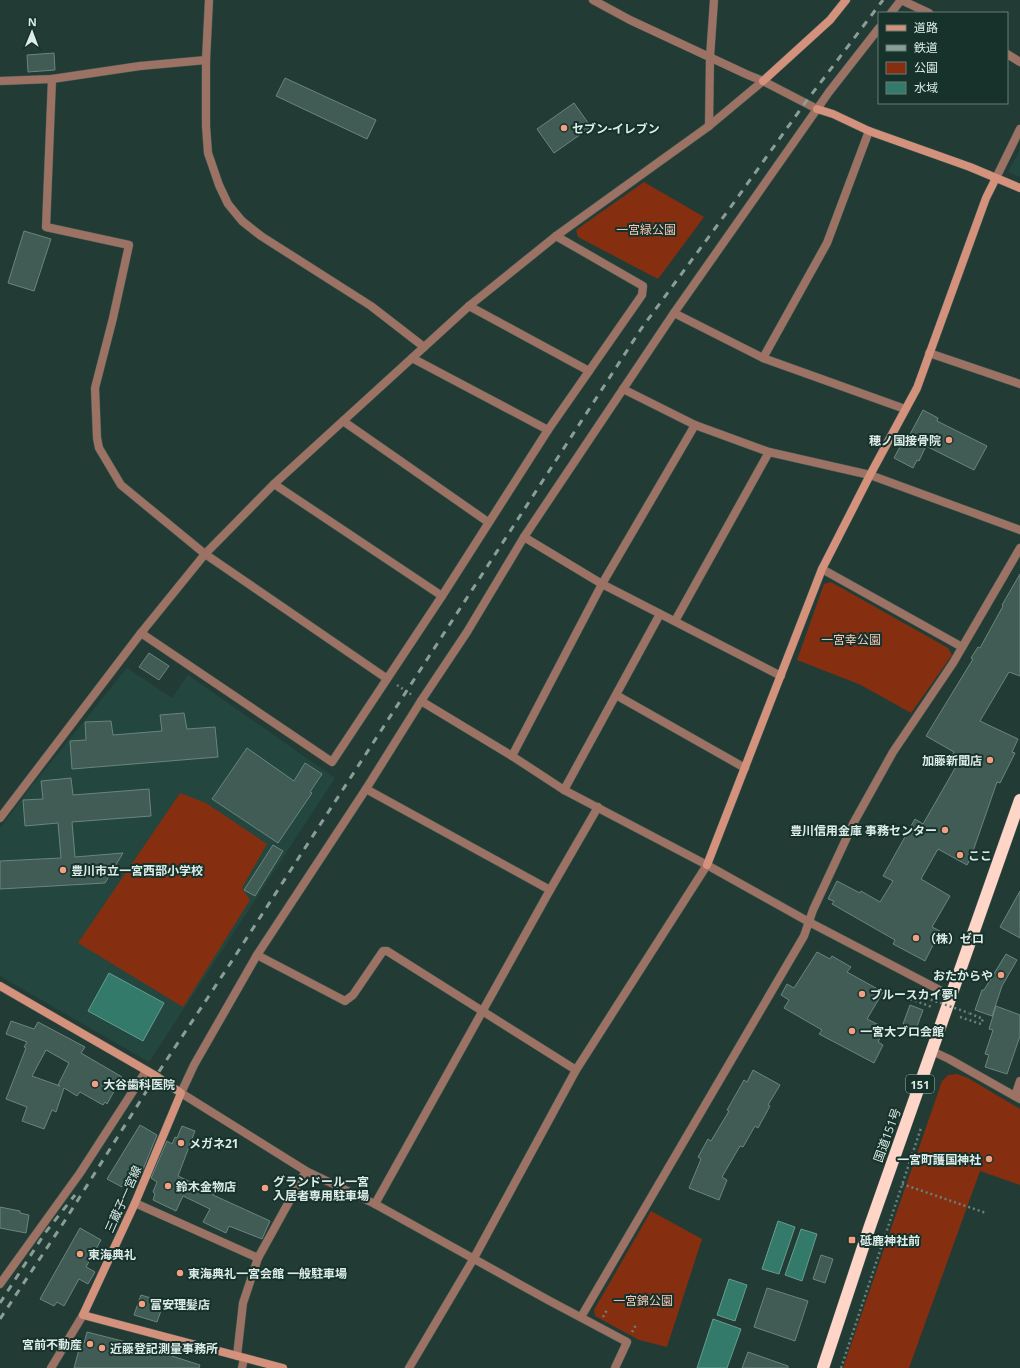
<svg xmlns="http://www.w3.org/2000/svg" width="1020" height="1368" viewBox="0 0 1020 1368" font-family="'Open Sans','Noto Sans JP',sans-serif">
	<rect width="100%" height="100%" fill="#223c35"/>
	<g fill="#23473f">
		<polygon points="1020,150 1020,177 1008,172"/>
		<polygon points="127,668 172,698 188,675 335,778 149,1062 0,976 0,828 31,787"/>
	</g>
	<g fill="#852e10">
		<polygon points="644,182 704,217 658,279 578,237 576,230"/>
		<polygon points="831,582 948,648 952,655 911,713 861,685 797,660 824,584"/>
		<polygon points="180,793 206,803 267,844 242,888 250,900 183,1007 78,943"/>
		<polygon points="957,1074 968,1078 1020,1109 1020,1185 980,1171 909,1368 843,1368 942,1081 948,1075"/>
		<polygon points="651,1211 702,1239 667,1347 639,1340 595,1316 594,1310"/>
	</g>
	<g fill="#337a6b" stroke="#669c90">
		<polygon points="109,973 164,1003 143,1041 88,1011"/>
		<polygon points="778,1221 795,1227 779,1274 762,1269"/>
		<polygon points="801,1229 817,1234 802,1281 785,1275"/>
		<polygon points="729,1279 747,1285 735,1321 717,1315"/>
		<polygon points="713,1319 741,1329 727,1368 697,1368"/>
	</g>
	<g fill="#405c54" stroke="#69857e" fill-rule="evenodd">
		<polygon points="54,53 55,70 28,72 27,55"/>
		<polygon points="285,78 376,120 367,139 276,96"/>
		<polygon points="574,103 591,127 554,153 537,129"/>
		<polygon points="24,231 51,239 34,291 8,283"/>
		<polygon points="923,410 938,418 937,421 987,446 974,470 926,446 919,461 917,460 913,468 894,458 904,439 907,440"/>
		<polygon points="1020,574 1020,676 1009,672 980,721 1018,739 1012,752 1015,753 1000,783 997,782 972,854 973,854 967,865 938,849 921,879 950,896 932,927 940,931 925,961 893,944 895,940 832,904 834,901 828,899 837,881 860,893 861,891 880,902 893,881 883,876 915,819 923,824 958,763 950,758 954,752 926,736 973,659 971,658 978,647 980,648 1003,606 1002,605"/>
		<polygon points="149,653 169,666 159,680 139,667"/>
		<polygon points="184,713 187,729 215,727 218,757 72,769 70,741 86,740 85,722 111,721 113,735 162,731 160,715"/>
		<polygon points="247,748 294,781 305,763 322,774 310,792 312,793 278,843 212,799"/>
		<polygon points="71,778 73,795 149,789 151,816 72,822 75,857 123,853 105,883 0,889 0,861 61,858 58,823 25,826 23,800 43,799 41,781"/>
		<polygon points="273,845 283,851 255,896 244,890"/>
		<polygon points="1020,891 1020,938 1000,927"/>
		<polygon points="817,952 830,959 832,956 851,967 847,972 883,992 867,1019 885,1028 878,1042 883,1045 874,1063 819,1034 822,1030 784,1008 789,1000 781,995 787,984 794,988"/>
		<polygon points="1006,954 1017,960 1002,986 992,1016 975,1010 982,990 984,990"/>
		<polygon points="910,1005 923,1010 916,1029 903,1024"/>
		<polygon points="996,1006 1020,1015 1020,1036 1007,1074 985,1067 989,1055 985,1054 993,1030 989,1029"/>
		<path d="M11,1021L34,1029L38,1022L85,1047L81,1053L122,1077L107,1104L105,1102L103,1105L80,1092L77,1096L64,1088L56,1112L52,1110L44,1129L22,1121L27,1107L6,1099L26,1048L24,1047L27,1042L6,1034ZM46,1050L69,1063L58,1085L60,1086L32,1076Z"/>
		<polygon points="753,1070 780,1085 768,1105 770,1106 758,1128 755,1126 743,1147 740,1146 722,1177 727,1180 719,1200 689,1188 701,1159 698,1157 708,1139 711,1141 729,1111 727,1110 744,1080 747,1082"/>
		<polygon points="140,1125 157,1135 142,1172 134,1168 122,1187 107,1179"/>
		<polygon points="182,1126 195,1131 178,1176 214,1193 213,1195 270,1221 262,1239 229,1226 226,1233 203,1222 210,1209 183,1196 176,1211 153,1200 155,1194 153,1192 157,1182 151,1178 167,1141 172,1144 175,1137 177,1138"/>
		<polygon points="0,1207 20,1211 20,1213 29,1215 26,1233 0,1228"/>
		<polygon points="80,1228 101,1240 86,1267 95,1272 88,1284 79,1279 64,1306 57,1302 54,1306 40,1299"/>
		<polygon points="821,1255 833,1259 825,1283 813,1279"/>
		<polygon points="767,1288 808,1301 795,1341 754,1327"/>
		<polygon points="141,1295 164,1302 157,1322 134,1315"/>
		<polygon points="87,1332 134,1344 200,1365 199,1368 74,1368 81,1342 84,1343"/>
		<polygon points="748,1352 788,1366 788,1368 742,1368"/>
	</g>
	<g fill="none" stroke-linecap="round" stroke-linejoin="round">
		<g stroke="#405852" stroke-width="9">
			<g id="street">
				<polyline points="209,0 206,60 206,126 208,153 219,185 228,204 242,221 261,236 371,306 424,347"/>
				<polyline points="593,0 630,20 748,75 763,81 817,109"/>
				<polyline points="901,0 929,13"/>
				<polyline points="891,13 901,0"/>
				<polyline points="1007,54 1020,62"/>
				<polyline points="52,79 46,227 129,245 113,318 95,388 97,438 99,448 121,485 205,554 386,678"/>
				<polyline points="0,81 52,79 140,66 206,60"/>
				<polyline points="709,126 710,57 714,0"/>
				<polyline points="996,178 1020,129"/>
				<polyline points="469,306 589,371"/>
				<polyline points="674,313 763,358 905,409"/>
				<polyline points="929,353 1020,384"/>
				<polyline points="412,358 548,430"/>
				<polyline points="763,358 827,243 869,131"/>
				<polyline points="623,389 695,425 769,452"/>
				<polyline points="343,421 488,522"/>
				<polyline points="274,484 442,596"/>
				<polyline points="524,537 602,584 781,676"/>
				<polyline points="822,569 962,647"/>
				<polyline points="675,621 769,452 870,475 1020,530"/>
				<polyline points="141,633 332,762 442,596 548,430 642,295 643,286 556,236"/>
				<polyline points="616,695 745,768"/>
				<polyline points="421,701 512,756 564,790 707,865 809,922 951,996"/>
				<polyline points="512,756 602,584 695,425"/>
				<polyline points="366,789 550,890"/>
				<polyline points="564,790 660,614"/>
				<polyline points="0,818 141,633 205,554 274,484 469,306 556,236 709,126 763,81"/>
				<polyline points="257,955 345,1001 353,995 383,951 387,951 576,1070"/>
				<polyline points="932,1051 949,1059 1020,1099"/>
				<polyline points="1015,1096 1020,1081"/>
				<polyline points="135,1203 258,1258"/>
				<polyline points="375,1204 550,890 598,807"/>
				<polyline points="0,1284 80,1173 146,1071"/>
				<polyline points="581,1317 804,936 813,910 854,822 893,752 953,663 1020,548"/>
				<polyline points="237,1356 243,1303 258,1258 306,1171"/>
				<polyline points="51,1368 83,1315"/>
				<polyline points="242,1368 244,1358"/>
				<polyline points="409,1368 474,1258 576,1070 707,865"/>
				<polyline points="615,1368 627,1342 548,1300 375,1204 306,1171 181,1093 194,1065 257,955 366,789 421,701 467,632 524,537 674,313 829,92 879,28"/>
			</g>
		</g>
		<g stroke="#405852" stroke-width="9">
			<g id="secondary">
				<polyline points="763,81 830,20 846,0"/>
				<polyline points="817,109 833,114 869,131 970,167 1020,188"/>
				<polyline points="707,865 822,569 870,475 917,388 986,198 996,178"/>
				<polyline points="0,986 156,1076 181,1093 135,1203 83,1315 283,1368"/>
			</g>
		</g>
		<g stroke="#405852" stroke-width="13">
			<polyline id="highway" points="823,1368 870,1226 1020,800"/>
		</g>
		<g stroke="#6b817b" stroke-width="2.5" stroke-dasharray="2 3" stroke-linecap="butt">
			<polyline points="397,685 412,695"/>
			<polyline points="925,997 912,993 910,999 932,1007"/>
			<polyline points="960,1017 981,1024 983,1019 969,1013"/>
			<polyline points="902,1184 986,1213"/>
			<polyline points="603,1317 607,1310"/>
			<polyline points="632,1332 636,1325"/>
			<polyline points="841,1368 921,1128"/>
		</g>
		<use href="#street" stroke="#9c7264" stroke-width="8"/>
		<use href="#secondary" stroke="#d4927d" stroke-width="8"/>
		<use href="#highway" stroke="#ffd5c7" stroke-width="12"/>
		<g stroke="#8a9e98" stroke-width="3" stroke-dasharray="7 7" stroke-linecap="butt">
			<polyline points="0,1303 45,1233 75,1195"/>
			<polyline points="0,1319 64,1222 156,1076 226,970 641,329 730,208 805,103 883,0"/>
		</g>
		<polyline stroke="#6b817b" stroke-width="2.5" stroke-dasharray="2 3" stroke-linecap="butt" points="926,998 969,1013"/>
	</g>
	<g fill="#f39f84" stroke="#17322b" stroke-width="1.5">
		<circle cx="564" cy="128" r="4"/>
		<circle cx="949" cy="440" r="4"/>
		<circle cx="990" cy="760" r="4"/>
		<circle cx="945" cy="830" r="4"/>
		<circle cx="960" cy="855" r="4"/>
		<circle cx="63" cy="870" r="4"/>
		<circle cx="916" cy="938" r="4"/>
		<circle cx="1001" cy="975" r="4"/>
		<circle cx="862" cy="994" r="4"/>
		<circle cx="852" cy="1031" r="4"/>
		<circle cx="95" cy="1084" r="4"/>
		<circle cx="181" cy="1143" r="4"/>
		<circle cx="989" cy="1159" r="4"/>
		<circle cx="168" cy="1186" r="4"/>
		<circle cx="265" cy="1188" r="4"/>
		<rect x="848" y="1236" width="8" height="8" rx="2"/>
		<circle cx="80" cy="1254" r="4"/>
		<circle cx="180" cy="1273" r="4"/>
		<circle cx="142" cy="1304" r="4"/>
		<circle cx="90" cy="1344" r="4"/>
		<circle cx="102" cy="1348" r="4"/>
	</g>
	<g text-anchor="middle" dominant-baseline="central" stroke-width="4" stroke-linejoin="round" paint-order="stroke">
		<rect fill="#17322b" stroke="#a2b4af" stroke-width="1" x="906" y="1075" width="28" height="18" rx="3"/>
		<g font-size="11" font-weight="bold" fill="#ddece8">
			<text x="920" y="1084">151</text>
		</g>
		<g font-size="12" font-weight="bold" fill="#ddece8" stroke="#17322b" text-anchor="start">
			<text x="572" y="128">セブン-イレブン</text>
			<text x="941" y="440" text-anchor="end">穂ノ国接骨院</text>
			<text x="982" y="760" text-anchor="end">加藤新聞店</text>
			<text x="937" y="830" text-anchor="end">豊川信用金庫 事務センター</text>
			<text x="968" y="855">ここ</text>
			<text x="71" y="870">豊川市立一宮西部小学校</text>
			<text x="924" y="938">（株）ゼロ</text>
			<text x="993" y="975" text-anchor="end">おたからや</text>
			<text x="870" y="994">ブルースカイ夢I</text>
			<text x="860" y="1031">一宮大ブロ会館</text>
			<text x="103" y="1084">大谷歯科医院</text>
			<text x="189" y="1143">メガネ21</text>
			<text x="981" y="1159" text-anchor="end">一宮町護国神社</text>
			<text x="273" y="1181">グランドール一宮<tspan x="273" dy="14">入居者専用駐車場</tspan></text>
			<text x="176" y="1186">鈴木金物店</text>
			<text x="860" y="1240">砥鹿神社前</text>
			<text x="88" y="1254">東海典礼</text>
			<text x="188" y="1273">東海典礼一宮会館 一般駐車場</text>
			<text x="150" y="1304">富安理髪店</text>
			<text x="82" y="1344" text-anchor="end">宮前不動産</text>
			<text x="110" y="1348">近藤登記測量事務所</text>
		</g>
		<g font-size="12" fill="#f8c5b5" stroke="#17322b">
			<text x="646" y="229">一宮緑公園</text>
			<text x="851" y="639">一宮幸公園</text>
			<text x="643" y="1300">一宮錦公園</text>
		</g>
		<g font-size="12" fill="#ddece8" stroke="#17322b">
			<text transform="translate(887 1135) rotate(-70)">国道151号</text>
			<text transform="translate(123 1199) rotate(-66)">三蔵子一宮線</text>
		</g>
	</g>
	<rect x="878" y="12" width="130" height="92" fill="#17322b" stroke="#667c77"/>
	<rect x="886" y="25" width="20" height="6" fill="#d4927d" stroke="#667c77"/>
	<text x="914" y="32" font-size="12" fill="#ddece8">道路</text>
	<rect x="886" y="45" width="20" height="6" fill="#8a9e98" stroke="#667c77"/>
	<text x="914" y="52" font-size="12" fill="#ddece8">鉄道</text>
	<rect x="886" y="62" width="20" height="12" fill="#852e10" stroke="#667c77"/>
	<text x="914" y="72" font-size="12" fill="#ddece8">公園</text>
	<rect x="886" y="82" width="20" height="12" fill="#337a6b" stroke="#667c77"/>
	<text x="914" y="92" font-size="12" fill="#ddece8">水域</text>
	<g transform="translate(32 32) rotate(1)" stroke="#17322b" stroke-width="3" paint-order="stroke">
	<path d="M0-3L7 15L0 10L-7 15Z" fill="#ddece8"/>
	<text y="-6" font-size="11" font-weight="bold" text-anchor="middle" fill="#ddece8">N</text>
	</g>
</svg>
